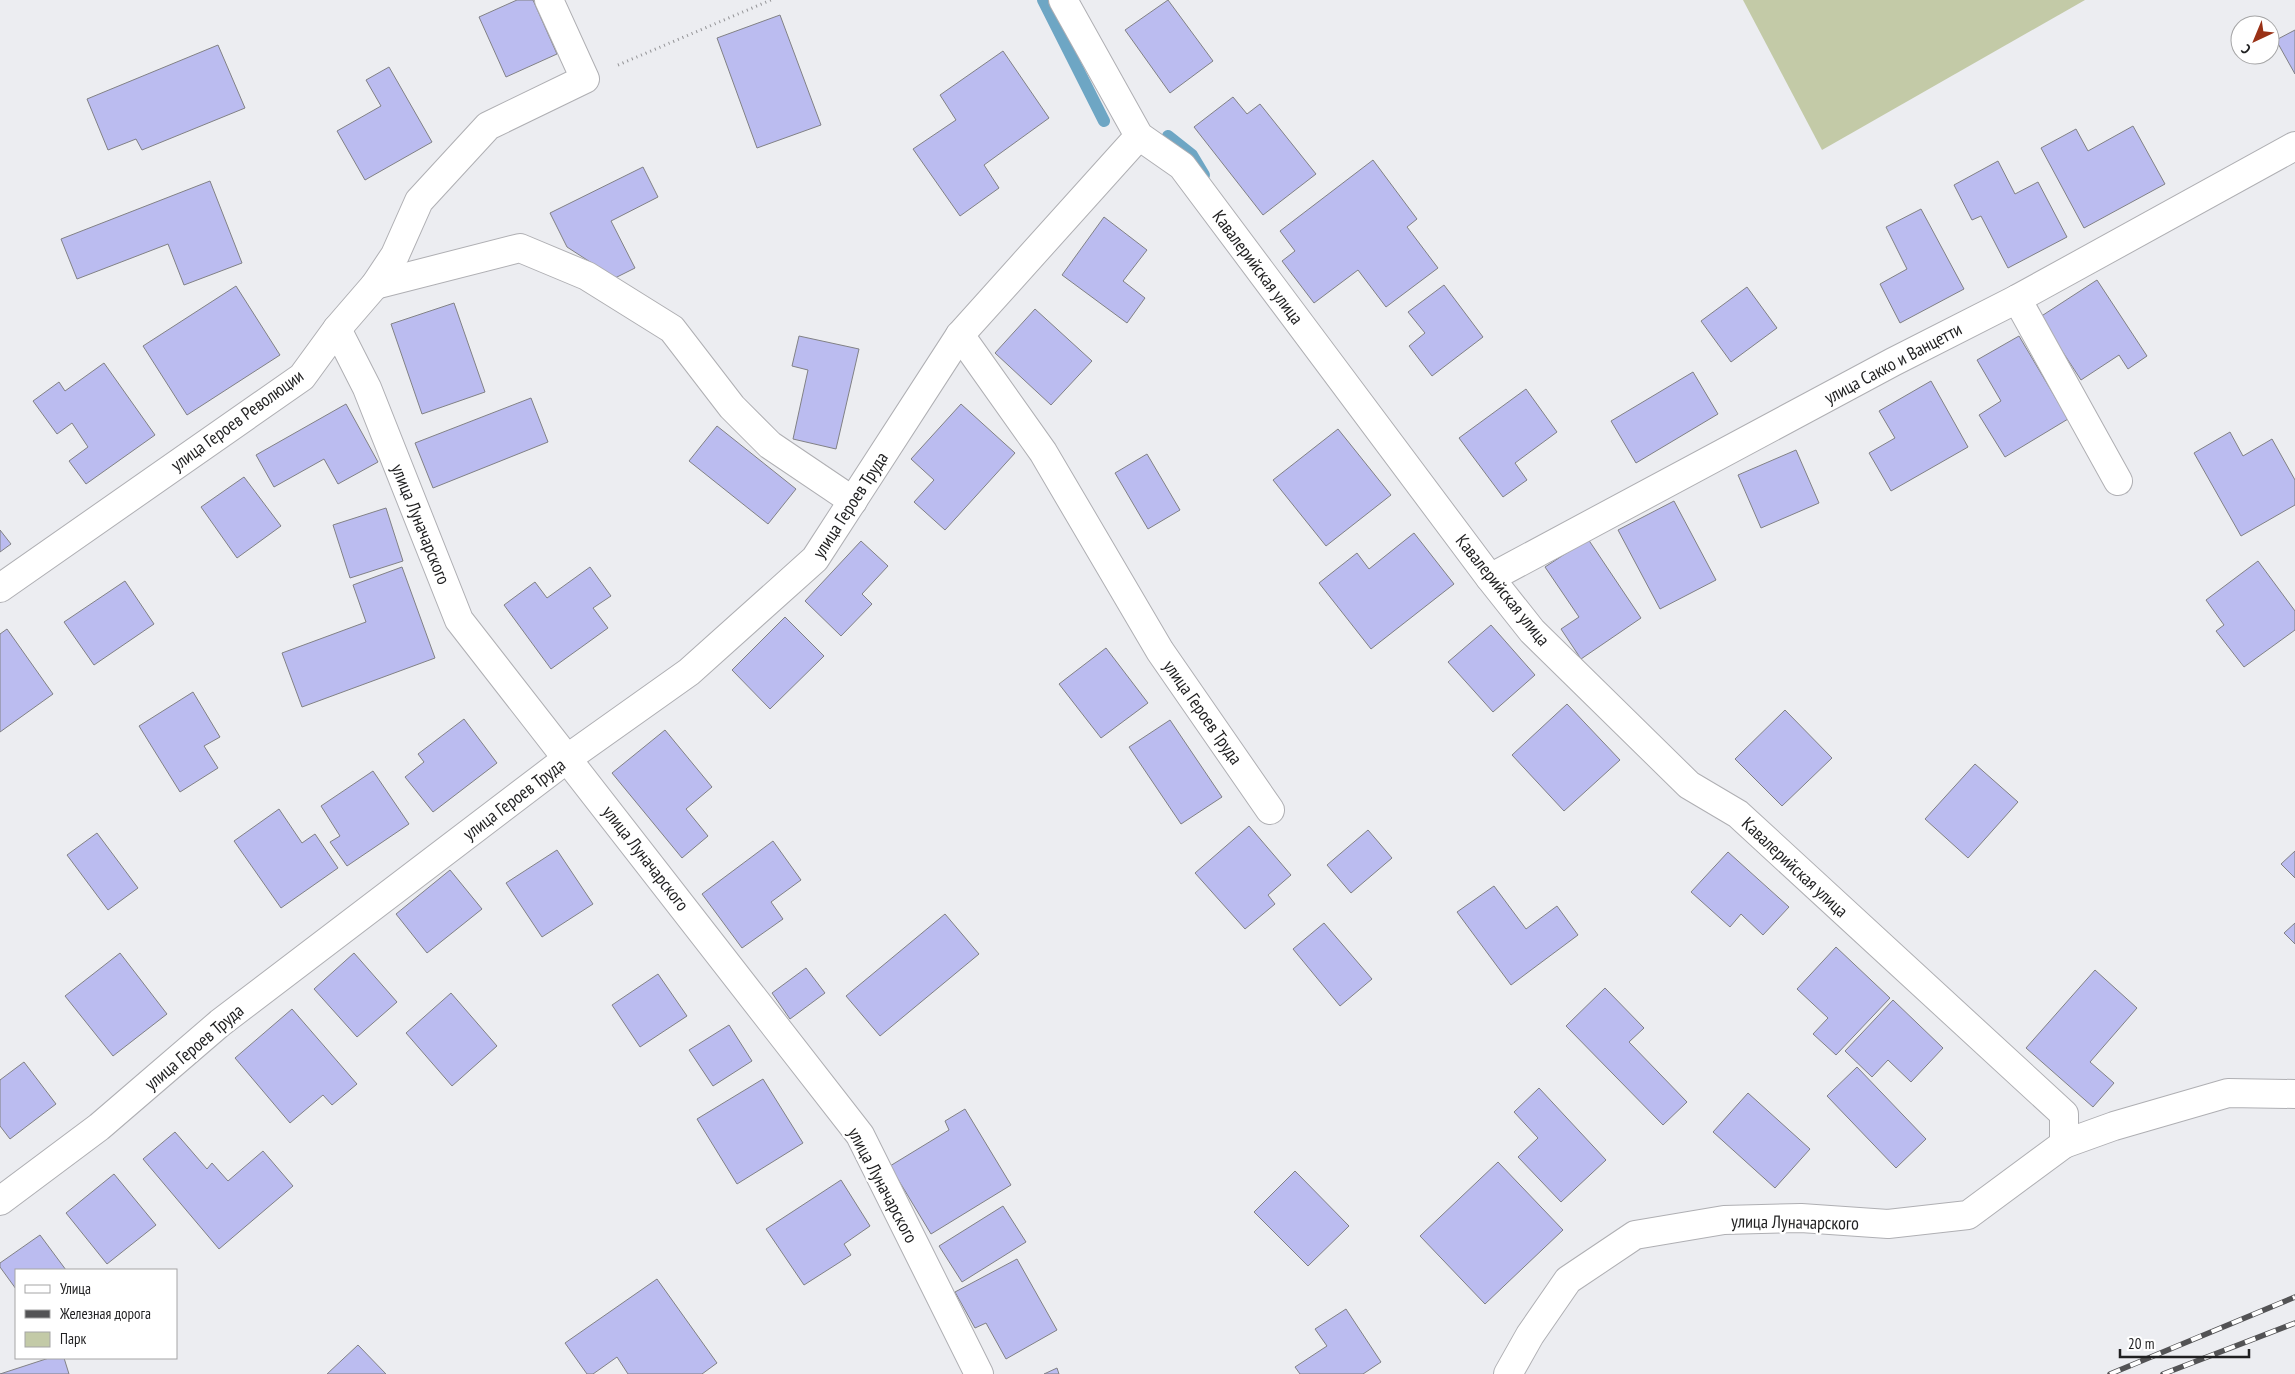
<svg xmlns="http://www.w3.org/2000/svg" width="2295" height="1374" viewBox="0 0 2295 1374" font-family="'PT Sans Narrow',sans-serif">
	<rect width="100%" height="100%" fill="#ecedf1"/>
	<polygon fill="#c3caa7" points="1743,0 2085,0 1822,150"/>
	<g fill="none" stroke-linecap="round" stroke-linejoin="round">
		<g stroke="#6ea6c4" stroke-width="12">
			<polyline points="1043,0 1104,121"/>
			<polyline points="1168,136 1192,155 1204,175"/>
		</g>
	</g>
	<g fill="#bbbcf0" stroke="#818185">
		<polygon points="517,0 533,0 557,54 506,77 479,17"/>
		<polygon points="1168,0 1213,61 1170,93 1125,30"/>
		<polygon points="780,15 821,125 757,148 717,38"/>
		<polygon points="2295,30 2295,74 2276,40"/>
		<polygon points="218,45 245,108 142,150 136,139 108,150 87,99"/>
		<polygon points="1003,51 1049,118 984,165 999,188 960,216 913,149 956,120 940,95"/>
		<polygon points="389,67 432,142 365,180 337,131 381,106 366,80"/>
		<polygon points="1233,97 1247,114 1260,104 1316,174 1263,215 1194,127"/>
		<polygon points="2133,126 2165,184 2084,228 2041,148 2076,129 2088,151"/>
		<polygon points="1373,160 1417,219 1407,227 1438,268 1386,307 1358,270 1314,303 1282,261 1295,251 1280,231"/>
		<polygon points="1998,161 2015,194 2038,182 2067,237 2008,268 1981,216 1972,220 1954,185"/>
		<polygon points="643,167 658,197 611,221 635,268 615,278 567,247 550,213"/>
		<polygon points="210,181 242,263 184,285 168,244 77,279 61,239"/>
		<polygon points="1921,209 1964,289 1900,323 1880,284 1907,269 1886,227"/>
		<polygon points="1104,217 1147,250 1123,281 1145,298 1127,323 1062,275"/>
		<polygon points="2097,280 2147,356 2128,369 2119,355 2081,380 2040,317"/>
		<polygon points="1444,285 1483,337 1432,376 1409,346 1425,333 1408,312"/>
		<polygon points="236,286 280,355 187,415 143,346"/>
		<polygon points="1747,287 1777,328 1731,362 1701,321"/>
		<polygon points="454,303 485,392 422,414 391,324"/>
		<polygon points="1035,309 1092,361 1051,405 995,353"/>
		<polygon points="799,336 859,349 836,449 793,439 808,370 792,366"/>
		<polygon points="2019,336 2068,419 2005,457 1979,415 2001,401 1977,360"/>
		<polygon points="104,363 155,435 86,484 69,461 88,447 72,423 57,434 33,401 59,382 65,391"/>
		<polygon points="1693,372 1718,414 1636,463 1611,421"/>
		<polygon points="1931,381 1968,447 1891,491 1869,453 1895,438 1879,411"/>
		<polygon points="1526,389 1557,432 1515,463 1527,480 1503,497 1459,438"/>
		<polygon points="531,398 548,442 433,488 415,443"/>
		<polygon points="346,404 378,462 338,484 324,459 274,487 256,455"/>
		<polygon points="961,404 1015,453 945,530 914,502 934,480 911,459"/>
		<polygon points="717,426 796,489 768,524 689,461"/>
		<polygon points="1338,429 1391,495 1326,546 1273,480"/>
		<polygon points="2230,432 2243,456 2272,439 2295,480 2295,505 2241,536 2194,453"/>
		<polygon points="1796,450 1819,503 1761,528 1738,475"/>
		<polygon points="1147,454 1180,510 1148,529 1115,473"/>
		<polygon points="244,477 281,526 237,558 201,507"/>
		<polygon points="1674,501 1716,580 1660,609 1618,530"/>
		<polygon points="386,508 403,561 350,578 333,525"/>
		<polygon points="0,530 11,544 0,552"/>
		<polygon points="1414,533 1454,584 1371,649 1319,583 1357,553 1369,569"/>
		<polygon points="1588,539 1641,618 1581,659 1561,629 1579,617 1545,567"/>
		<polygon points="861,541 888,566 862,594 872,604 841,636 805,601"/>
		<polygon points="2258,561 2295,611 2295,630 2244,667 2216,631 2224,625 2206,600"/>
		<polygon points="402,567 435,658 302,707 282,653 366,622 353,585"/>
		<polygon points="590,567 611,596 593,608 608,628 551,669 504,605 535,582 547,598"/>
		<polygon points="125,581 154,624 94,665 64,622"/>
		<polygon points="785,617 824,656 770,709 732,670"/>
		<polygon points="1491,625 1535,675 1493,712 1448,662"/>
		<polygon points="7,629 53,694 0,732 0,634"/>
		<polygon points="1106,648 1148,703 1101,738 1059,684"/>
		<polygon points="193,692 220,737 204,746 218,768 180,792 139,726"/>
		<polygon points="1567,704 1620,760 1564,811 1512,755"/>
		<polygon points="1785,710 1832,758 1782,806 1735,759"/>
		<polygon points="464,719 497,763 433,812 405,777 424,762 418,754"/>
		<polygon points="1170,720 1222,797 1181,824 1129,747"/>
		<polygon points="665,730 712,787 686,809 708,836 682,858 612,773"/>
		<polygon points="1975,764 2018,802 1968,858 1925,819"/>
		<polygon points="373,771 409,824 347,866 330,842 340,836 321,806"/>
		<polygon points="279,809 302,843 315,834 338,868 281,908 234,841"/>
		<polygon points="1249,826 1291,875 1268,895 1275,904 1245,929 1195,873"/>
		<polygon points="1368,830 1392,858 1351,893 1327,865"/>
		<polygon points="97,833 138,888 108,910 67,855"/>
		<polygon points="773,841 801,880 771,902 783,919 742,948 702,894"/>
		<polygon points="557,850 593,904 542,937 506,883"/>
		<polygon points="2295,851 2295,878 2281,864"/>
		<polygon points="1728,852 1789,907 1763,935 1741,914 1730,927 1691,892"/>
		<polygon points="450,870 482,909 427,953 396,914"/>
		<polygon points="1494,886 1526,929 1557,906 1578,935 1511,985 1457,912"/>
		<polygon points="945,914 979,954 880,1036 846,996"/>
		<polygon points="1324,923 1372,979 1340,1006 1293,949"/>
		<polygon points="2295,923 2295,944 2284,933"/>
		<polygon points="1836,947 1890,998 1836,1055 1813,1034 1828,1018 1797,989"/>
		<polygon points="120,953 167,1014 113,1056 65,996"/>
		<polygon points="354,953 397,1002 357,1037 314,989"/>
		<polygon points="806,968 825,993 790,1019 772,993"/>
		<polygon points="2095,970 2137,1008 2090,1062 2114,1083 2093,1107 2026,1048"/>
		<polygon points="658,974 687,1016 640,1047 612,1005"/>
		<polygon points="1605,988 1644,1028 1629,1042 1687,1102 1663,1125 1566,1026"/>
		<polygon points="451,993 497,1046 452,1086 406,1033"/>
		<polygon points="1893,1000 1943,1048 1911,1082 1888,1060 1872,1077 1845,1051"/>
		<polygon points="292,1009 357,1084 332,1105 323,1095 290,1123 235,1058"/>
		<polygon points="729,1025 752,1061 713,1086 689,1050"/>
		<polygon points="24,1062 56,1104 10,1139 0,1126 0,1080"/>
		<polygon points="1857,1067 1926,1139 1896,1168 1827,1096"/>
		<polygon points="763,1079 803,1143 737,1184 697,1119"/>
		<polygon points="1539,1088 1606,1160 1561,1202 1518,1157 1538,1138 1514,1112"/>
		<polygon points="1748,1093 1810,1149 1775,1188 1713,1132"/>
		<polygon points="965,1109 1011,1185 931,1234 890,1166 949,1130 945,1121"/>
		<polygon points="175,1132 207,1169 212,1163 228,1181 263,1151 293,1186 219,1249 143,1159"/>
		<polygon points="1498,1162 1563,1230 1485,1304 1420,1236"/>
		<polygon points="1295,1171 1349,1226 1308,1266 1254,1212"/>
		<polygon points="114,1174 156,1225 107,1264 66,1213"/>
		<polygon points="841,1180 870,1226 844,1244 851,1255 804,1285 766,1229"/>
		<polygon points="1003,1206 1026,1242 962,1282 939,1246"/>
		<polygon points="40,1235 66,1270 16,1270 16,1289 0,1267 0,1263"/>
		<polygon points="1017,1259 1057,1330 1006,1359 986,1323 975,1328 955,1292"/>
		<polygon points="657,1279 717,1363 702,1374 628,1374 617,1357 593,1374 587,1374 565,1343"/>
		<polygon points="1346,1309 1381,1362 1363,1374 1300,1374 1295,1367 1327,1346 1315,1329"/>
		<polygon points="358,1345 386,1374 327,1374"/>
		<polygon points="49,1358 64,1358 69,1374 0,1374"/>
		<polygon points="1057,1368 1059,1374 1044,1374"/>
	</g>
	<g fill="none" stroke-linecap="round" stroke-linejoin="round">
		<g stroke="#afafb3" stroke-width="30">
			<g id="minor">
				<polyline points="1063,0 1139,136 1182,166 1490,578 1532,631 1689,785 1738,814 2064,1114 2064,1144 1968,1215 1888,1224 1801,1218 1724,1220 1635,1235 1568,1280 1530,1335 1508,1374"/>
				<polyline points="375,285 520,248 587,276 672,329 732,407 770,445 853,501"/>
				<polyline points="2017,299 2118,481"/>
				<polyline points="337,329 367,388 459,620 860,1135 979,1374"/>
				<polyline points="960,335 1043,452 1160,651 1270,810"/>
				<polyline points="1490,578 1893,362 2017,299 2295,146"/>
				<polyline points="0,588 302,377 337,329 375,285 395,255 419,201 488,126 585,79 549,0"/>
				<polyline points="2064,1144 2114,1126 2228,1093 2295,1094"/>
				<polyline points="0,1201 99,1127 220,1023 568,758 689,672 815,559 960,335 1139,136"/>
			</g>
		</g>
		<polyline stroke="#939396" stroke-width="3" stroke-dasharray="1 4" stroke-linecap="butt" points="618,65 771,0"/>
		<use href="#minor" stroke="#fff" stroke-width="28"/>
		<g stroke="#535355" stroke-width="5.5">
			<g id="rail">
				<polyline points="2110,1374 2295,1297"/>
				<polyline points="2163,1374 2295,1323"/>
			</g>
		</g>
		<use href="#rail" stroke="#fff" stroke-width="4" stroke-dasharray="11" stroke-linecap="butt"/>
	</g>
	<g text-anchor="middle" dominant-baseline="central" stroke-width="5" stroke-linejoin="round" paint-order="stroke">
		<g font-size="18" fill="#1f1f20" stroke="#fff">
			<text transform="translate(1258 267) rotate(53)">Кавалерийская улица</text>
			<text transform="translate(1893 363) rotate(-28)">улица Сакко и Ванцетти</text>
			<text transform="translate(237 420) rotate(-36)">улица Героев Революции</text>
			<text transform="translate(850 505) rotate(-57)">улица Героев Труда</text>
			<text transform="translate(421 524) rotate(68)">улица Луначарского</text>
			<text transform="translate(1503 590) rotate(51)">Кавалерийская улица</text>
			<text transform="translate(1203 712) rotate(55)">улица Героев Труда</text>
			<text transform="translate(514 799) rotate(-37)">улица Героев Труда</text>
			<text transform="translate(646 858) rotate(52)">улица Луначарского</text>
			<text transform="translate(1795 867) rotate(43)">Кавалерийская улица</text>
			<text transform="translate(194 1047) rotate(-40)">улица Героев Труда</text>
			<text transform="translate(883 1185) rotate(62)">улица Луначарского</text>
			<text transform="translate(1795 1222) rotate(1)">улица Луначарского</text>
		</g>
	</g>
	<rect x="15" y="1269" width="162" height="90" fill="#ffffff" stroke="#a5a5a6"/>
	<rect x="25" y="1285" width="25" height="8" fill="#ffffff" stroke="#a5a5a6"/>
	<text x="60" y="1294" font-size="15" fill="#1f1f20">Улица</text>
	<rect x="25" y="1310" width="25" height="8" fill="#535355" stroke="#a5a5a6"/>
	<text x="60" y="1319" font-size="15" fill="#1f1f20">Железная дорога</text>
	<rect x="25" y="1332" width="25" height="15" fill="#c3caa7" stroke="#a5a5a6"/>
	<text x="60" y="1344" font-size="15" fill="#1f1f20">Парк</text>
	<g transform="translate(2255 40) rotate(224)"><circle r="24" fill="#ffffff" stroke="#a5a5a6"/>
	<path d="M0-4L9 19L0 12L-9 19Z" fill="#993116"/>
	<text y="-8" font-size="14" font-weight="bold" text-anchor="middle" fill="#1f1f20">С</text>
	</g>
	<path d="M2120 1349v8h129v-8" fill="none" stroke="#1f1f20" stroke-width="2.5"/>
	<text x="2128" y="1349" font-size="15" fill="#1f1f20" stroke="#ffffff" stroke-width="4" paint-order="stroke">20 m</text>
</svg>
